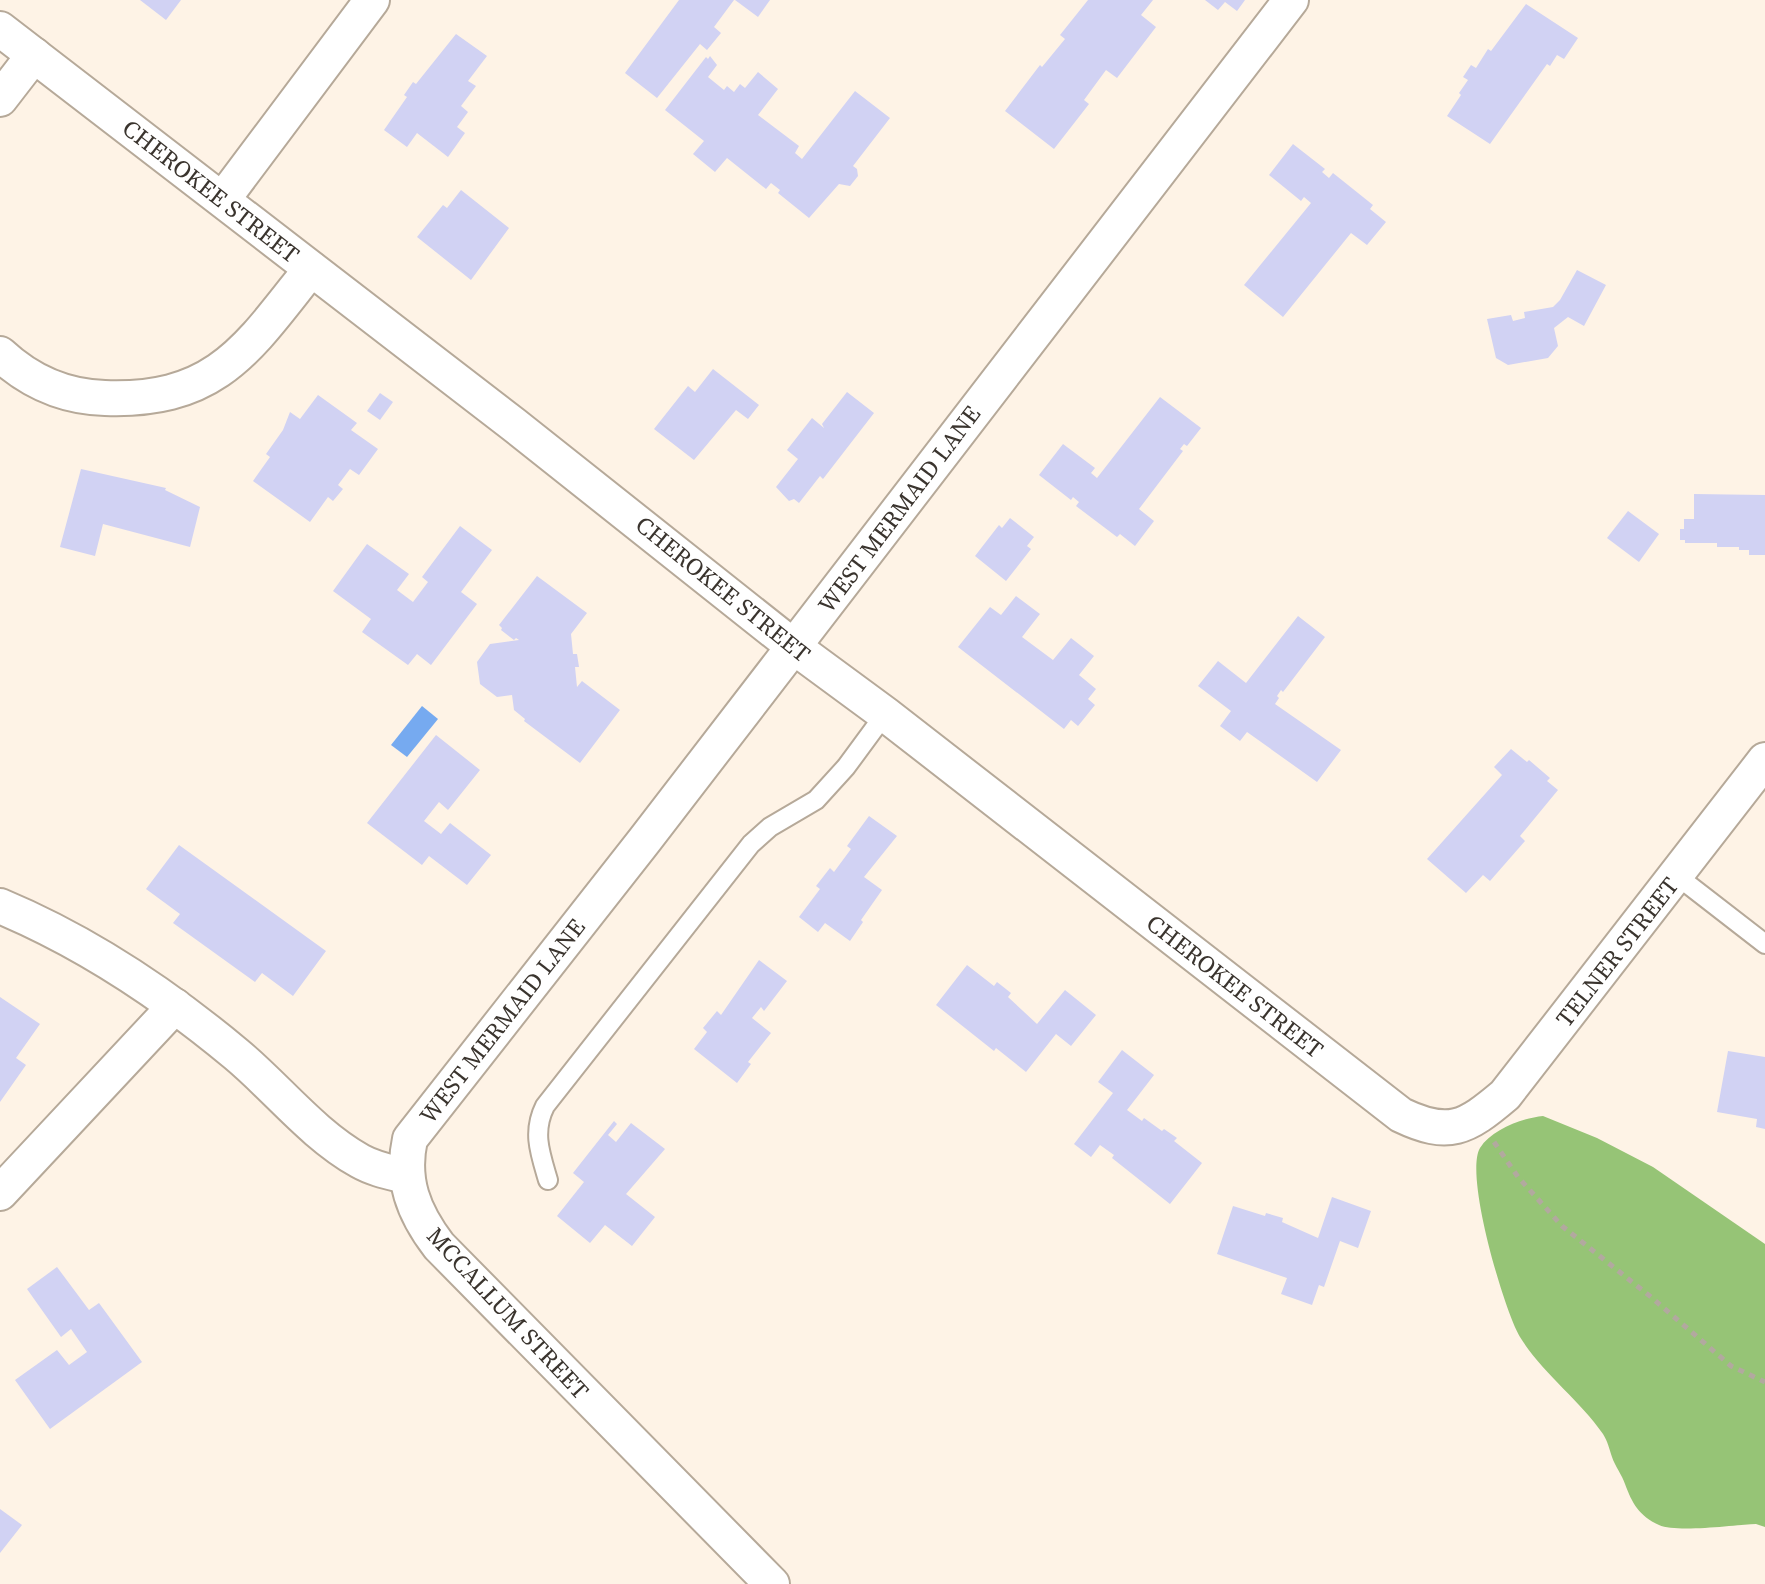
<svg xmlns="http://www.w3.org/2000/svg" width="1765" height="1584" viewBox="0 0 1765 1584" font-family="'Source Serif 4',serif">
	<rect width="100%" height="100%" fill="#fef3e6"/>
	<path fill="#96c476" d="M1543,1116L1597,1138L1653,1167L1765,1244V1527L1756,1524C1733,1525 1677,1533 1659,1525C1639,1516 1632,1503 1625,1484C1622,1475 1615,1466 1612,1457C1609,1448 1608,1442 1603,1434C1579,1399 1543,1374 1520,1337C1504,1310 1464,1175 1480,1148C1492,1129 1523,1118 1543,1116Z"/>
	<polygon fill="#76aaf0" points="422,706 438,719 407,757 391,745"/>
	<g fill="#d1d2f3">
		<polygon points="140,0 181,0 166,20"/>
		<polygon points="679,0 734,0 714,27 721,33 707,50 700,44 657,98 625,73"/>
		<polygon points="735,0 770,0 758,17"/>
		<polygon points="1088,0 1153,0 1141,15 1156,27 1117,78 1106,70 1084,100 1089,104 1054,149 1005,111 1040,65 1042,67 1065,39 1060,35"/>
		<polygon points="1205,0 1245,0 1237,11 1225,2 1218,10"/>
		<polygon points="1526,4 1578,38 1564,59 1557,55 1550,66 1547,64 1490,144 1447,116 1461,95 1459,93 1468,80 1463,77 1471,65 1476,68 1488,49 1491,51"/>
		<polygon points="456,34 487,56 468,81 476,86 461,106 468,112 457,127 465,133 448,157 417,133 407,147 384,130 407,97 404,95 413,82 416,84"/>
		<polygon points="710,56 717,65 708,77 724,90 727,86 734,92 740,84 745,88 758,72 778,89 758,115 799,146 795,153 802,159 855,91 890,118 853,166 857,169 858,176 850,186 839,184 809,218 778,193 780,190 771,183 766,189 727,158 715,172 693,154 704,141 665,110 706,57 708,59"/>
		<polygon points="1293,144 1325,169 1322,172 1329,178 1333,173 1373,205 1370,209 1386,222 1367,245 1351,233 1283,317 1244,285 1311,203 1304,197 1301,201 1269,175"/>
		<polygon points="461,190 509,228 471,280 417,237 443,205 447,208"/>
		<polygon points="1577,270 1606,285 1584,326 1568,317 1554,328 1558,346 1548,358 1508,365 1496,358 1487,319 1511,315 1513,321 1525,318 1524,312 1553,307 1560,300"/>
		<polygon points="713,369 759,405 748,419 736,410 694,460 654,429 688,386 695,392"/>
		<polygon points="847,392 874,413 823,479 820,476 799,503 794,499 789,501 776,487 798,459 787,450 812,418 824,428 822,424"/>
		<polygon points="380,393 393,402 380,420 367,411"/>
		<polygon points="318,395 357,423 351,430 378,449 359,475 350,469 338,485 343,489 333,501 328,497 310,522 253,481 270,457 266,454 283,430 290,412 300,419"/>
		<polygon points="1160,397 1201,428 1187,446 1184,444 1180,449 1183,451 1139,509 1154,521 1135,546 1120,534 1117,537 1076,506 1079,502 1073,497 1071,500 1039,475 1063,444 1095,468 1091,473 1097,478"/>
		<polygon points="81,469 166,488 165,490 200,507 190,547 103,524 95,556 60,547"/>
		<polygon points="1694,494 1765,495 1765,555 1749,555 1749,550 1739,550 1739,547 1717,547 1717,543 1685,543 1685,540 1680,540 1680,529 1684,529 1684,519 1694,519"/>
		<polygon points="1628,511 1659,534 1639,562 1607,538"/>
		<polygon points="1010,518 1034,537 1027,546 1031,549 1006,581 975,556 999,525 1002,528"/>
		<polygon points="460,526 492,550 461,592 477,604 431,665 417,654 408,665 362,632 371,619 333,591 367,544 409,574 397,590 413,602 428,582 422,577"/>
		<polygon points="537,576 587,613 571,634 573,654 577,654 579,667 575,667 577,687 582,681 620,710 580,763 524,721 525,719 514,710 512,695 497,697 480,684 477,662 490,644 519,640 516,638 514,640 501,630 502,628 499,625"/>
		<polygon points="1016,596 1040,614 1022,637 1053,660 1071,638 1094,656 1079,675 1096,689 1088,699 1095,705 1078,726 1071,720 1064,729 958,647 990,607 1001,615"/>
		<polygon points="1298,616 1325,637 1283,692 1281,690 1277,696 1279,698 1275,704 1341,750 1317,782 1247,732 1240,741 1220,726 1231,711 1198,686 1218,661 1246,683"/>
		<polygon points="436,735 480,770 448,810 439,802 424,821 441,834 450,823 491,855 467,885 429,856 422,865 367,823"/>
		<polygon points="1511,749 1527,762 1529,760 1550,778 1547,781 1558,790 1520,836 1525,841 1490,881 1483,875 1466,893 1427,859 1502,775 1494,767"/>
		<polygon points="869,816 897,836 864,877 882,890 861,920 863,922 850,941 825,923 818,932 799,917 820,889 816,886 830,868 834,872 851,849 847,846"/>
		<polygon points="179,845 326,951 293,996 262,973 255,982 173,923 180,914 146,889"/>
		<polygon points="759,960 787,981 764,1011 761,1007 752,1018 771,1033 748,1062 751,1064 737,1083 694,1049 707,1032 703,1028 717,1011 721,1015"/>
		<polygon points="967,965 994,986 997,982 1011,993 1008,997 1037,1024 1065,990 1096,1015 1071,1046 1056,1034 1026,1072 996,1048 994,1051 936,1005"/>
		<polygon points="0,997 40,1024 16,1058 26,1065 0,1102"/>
		<polygon points="1122,1050 1154,1075 1127,1110 1142,1121 1144,1118 1162,1131 1164,1129 1177,1138 1174,1141 1202,1163 1170,1204 1112,1158 1114,1155 1100,1145 1091,1157 1074,1144 1113,1093 1098,1082"/>
		<polygon points="1728,1051 1765,1057 1765,1129 1756,1127 1757,1119 1717,1112"/>
		<polygon points="614,1121 617,1124 608,1135 616,1142 631,1123 665,1149 626,1194 655,1217 632,1246 605,1225 590,1243 557,1216 584,1182 573,1173"/>
		<polygon points="1332,1197 1371,1211 1358,1248 1340,1241 1324,1287 1319,1285 1312,1305 1281,1294 1287,1278 1217,1254 1233,1206 1265,1216 1266,1213 1283,1218 1282,1222 1318,1238"/>
		<polygon points="57,1267 89,1310 99,1303 142,1362 50,1429 15,1380 57,1350 69,1365 87,1352 71,1329 61,1337 27,1289"/>
		<polygon points="0,1509 22,1525 0,1553"/>
	</g>
	<g fill="none" stroke-linecap="round" stroke-linejoin="round">
		<g stroke="#b6a999" stroke-width="22">
			<g id="lane">
				<polyline points="1676,875 1765,944"/>
				<path d="M548,1180C540,1153 532,1132 545,1106L751,844L770,827L816,800L846,767L885,714"/>
			</g>
		</g>
		<g stroke="#b6a999" stroke-width="38">
			<g id="street">
				<path d="M0,29L513,424L794,647L885,714L1401,1115C1449,1138 1466,1128 1505,1095L1765,760"/>
				<polyline points="0,99 34,55"/>
				<polyline points="223,199 372,0"/>
				<path d="M0,354C29,381 65,397 105,398C217,402 248,348 311,269"/>
				<path d="M0,906C86,942 164,994 236,1054C277,1088 312,1134 360,1161C374,1169 390,1172 406,1176"/>
				<polyline points="0,1193 175,1006"/>
				<path d="M772,1584L439,1246C413,1212 401,1180 410,1139L644,841L1291,0"/>
			</g>
		</g>
		<polyline stroke="#b2a99f" stroke-width="5" stroke-dasharray="6 6" stroke-linecap="butt" points="1494,1142 1518,1177 1562,1226 1651,1297 1731,1366 1765,1382"/>
		<use href="#lane" stroke="#fff" stroke-width="18"/>
		<use href="#street" stroke="#fff" stroke-width="34"/>
	</g>
	<g text-anchor="middle" dominant-baseline="central" stroke-width="8" stroke-linejoin="round" paint-order="stroke">
		<g font-size="24" fill="#3a342e" stroke="#fff">
			<text transform="translate(211 191) rotate(38)">CHEROKEE STREET</text>
			<text transform="translate(899 509) rotate(-53)">WEST MERMAID LANE</text>
			<text transform="translate(723 589) rotate(39)">CHEROKEE STREET</text>
			<text transform="translate(1617 952) rotate(-52)">TELNER STREET</text>
			<text transform="translate(1235 986) rotate(38)">CHEROKEE STREET</text>
			<text transform="translate(502 1021) rotate(-52)">WEST MERMAID LANE</text>
			<text transform="translate(508 1313) rotate(47)">MCCALLUM STREET</text>
		</g>
	</g>
</svg>
